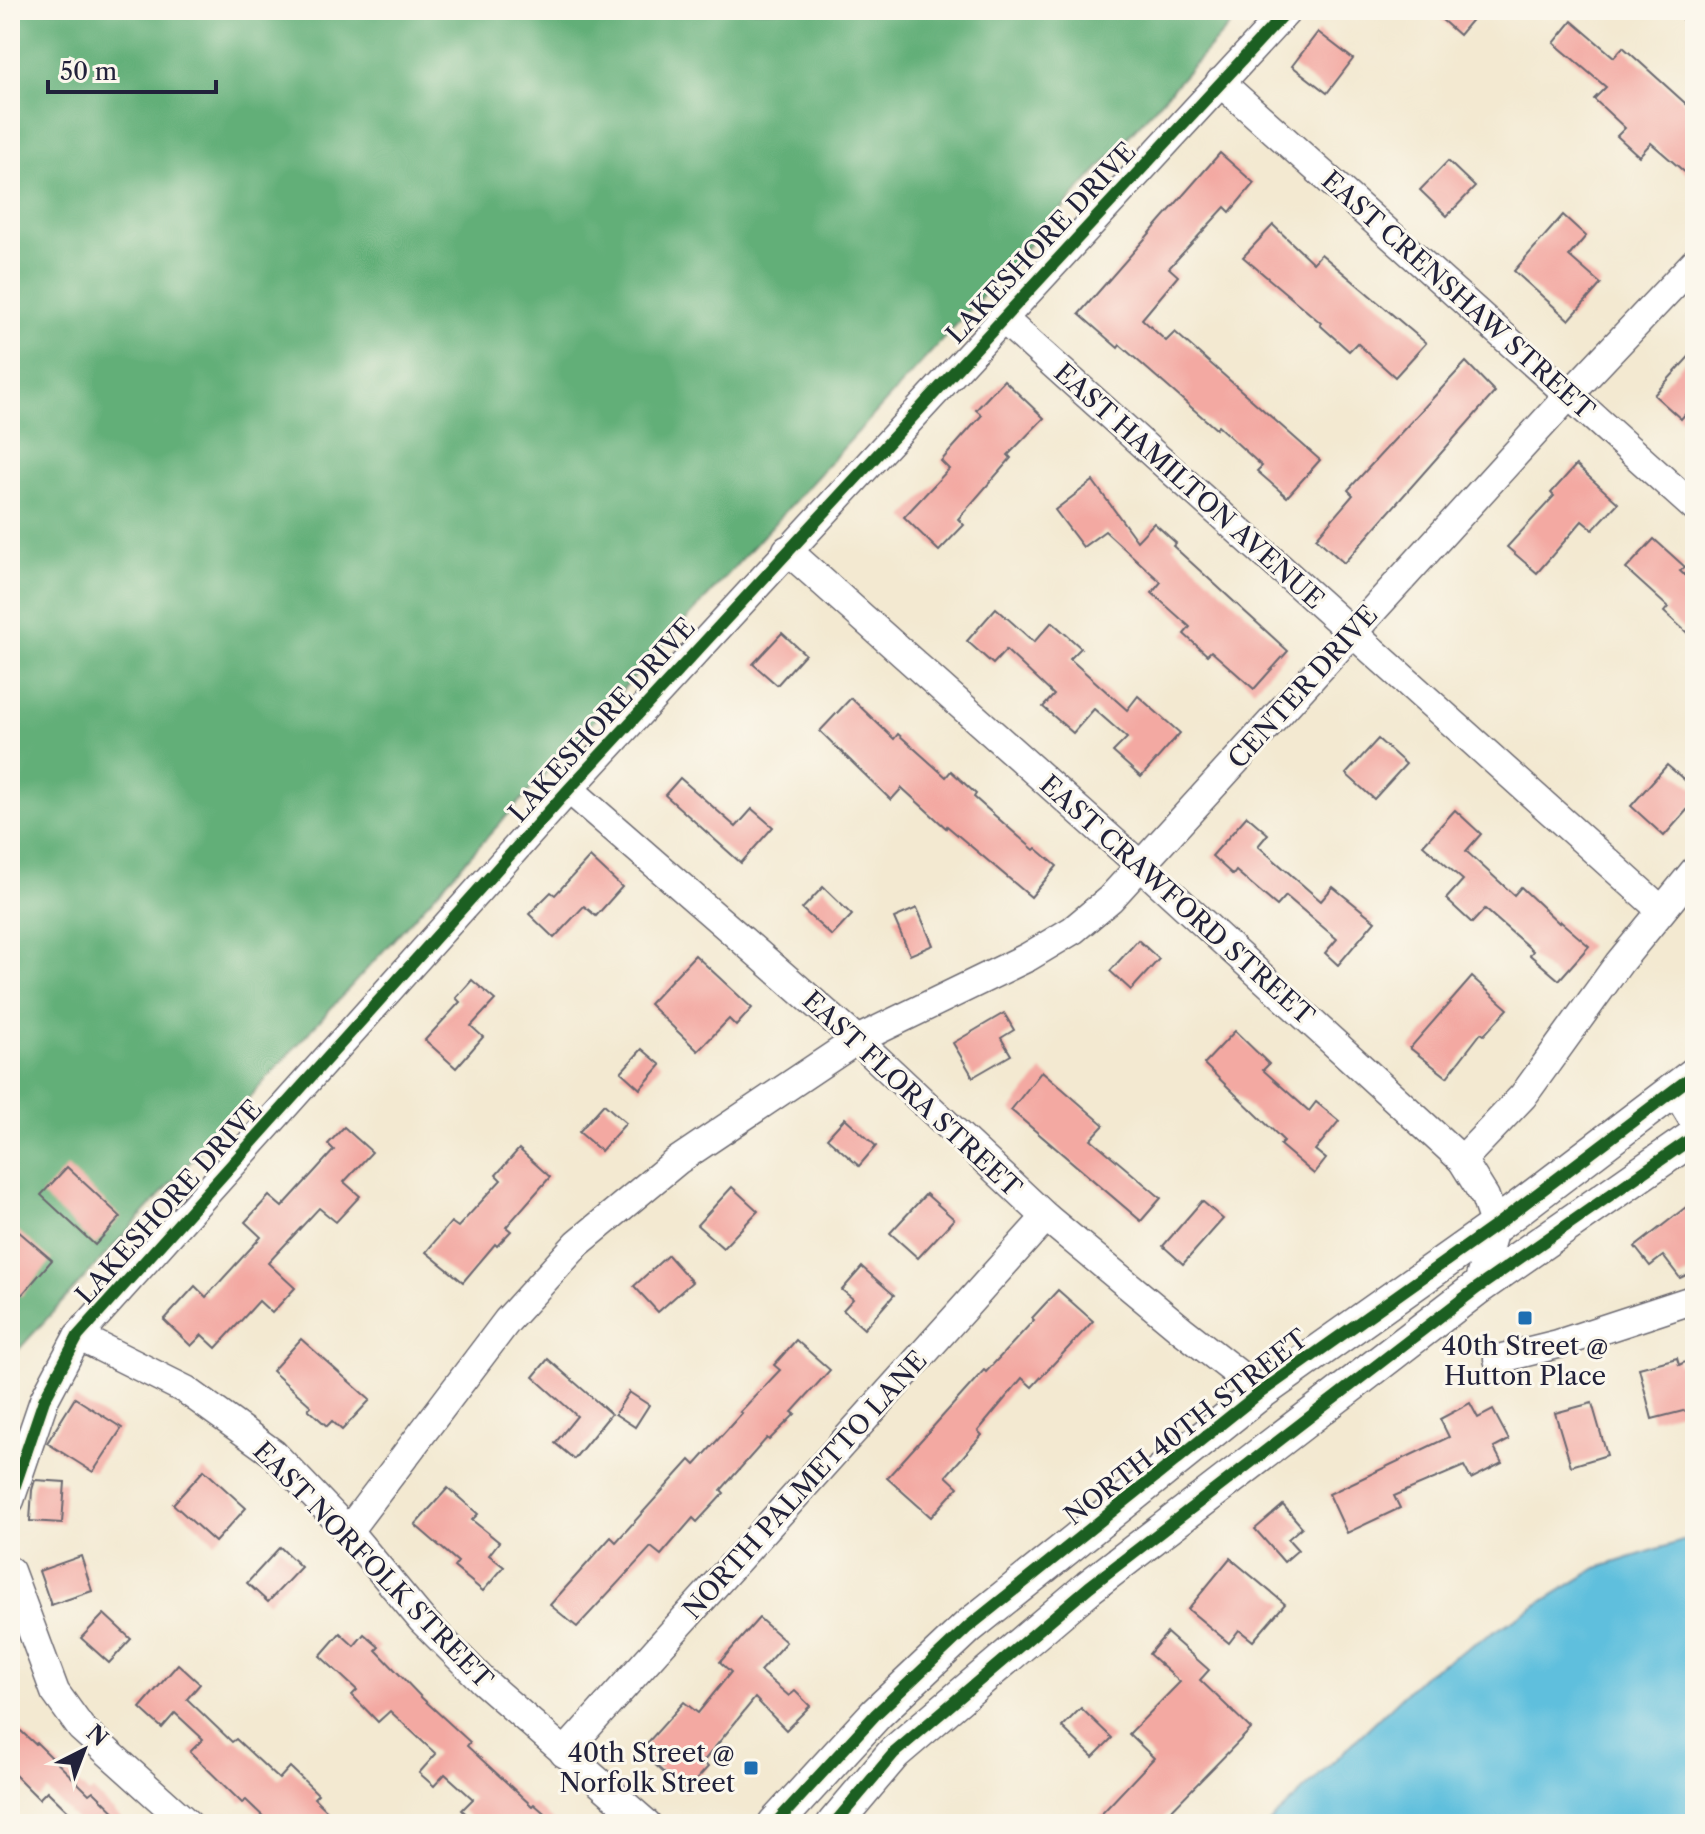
<svg xmlns="http://www.w3.org/2000/svg" width="1705" height="1834" viewBox="0 0 1705 1834" font-family="'Libre Caslon Text',serif">
	<rect width="100%" height="100%" fill="#fbf7ec"/>
	<filter id="ink" filterUnits="userSpaceOnUse"><feTurbulence type="fractalNoise" baseFrequency=".0125" numOctaves="2"/><feDisplacementMap in="SourceGraphic" scale="16" xChannelSelector="R" yChannelSelector="G"/><feConvolveMatrix kernelMatrix="1 2 1 2 8 2 1 2 1" color-interpolation-filters="sRGB"/></filter>
	<filter id="wash" filterUnits="userSpaceOnUse"><feTurbulence type="fractalNoise" baseFrequency=".006" numOctaves="4" result="noise"/><feDisplacementMap in="SourceGraphic" scale="32" xChannelSelector="R" yChannelSelector="G"/><feGaussianBlur stdDeviation="1.8" result="paint"/><feColorMatrix in="noise" values="0 0 0 0 0 0 0 0 0 0 0 0 0 0 0 0 0 1.4 0 .05"/><feComposite in="paint" operator="in"/></filter>
	<g filter="url(#wash)">
		<rect width="100%" height="100%" fill="#f3e9d1"/>
		<polygon fill="#62af78" stroke="#42685a" stroke-width="2" points="10,10 1244,10 10,1359"/>
		<polygon fill="#5fbfdd" stroke="#40708c" stroke-width="2" points="1695,1537 1695,1824 1268,1824 1424,1675 1597,1568"/>
		<g id="blocks">
			<g fill="#f3a9a2">
				<polygon points="1431,10 1480,10 1459,35"/>
				<polygon points="1572,21 1614,57 1623,47 1695,112 1695,181 1651,143 1639,156 1617,136 1625,128 1594,99 1606,87 1554,43"/>
				<polygon points="1318,32 1353,59 1327,93 1292,66"/>
				<polygon points="1220,153 1254,183 1230,212 1225,207 1169,268 1178,276 1142,319 1166,341 1175,332 1320,460 1287,497 1257,471 1262,466 1218,426 1216,429 1120,345 1118,348 1079,314"/>
				<polygon points="1448,161 1475,187 1447,216 1420,190"/>
				<polygon points="1563,215 1586,236 1569,256 1601,284 1569,320 1514,271"/>
				<polygon points="1273,225 1313,263 1321,254 1426,343 1395,377 1357,343 1349,351 1320,325 1321,323 1243,257"/>
				<polygon points="1695,350 1695,403 1681,419 1654,395"/>
				<polygon points="1466,362 1495,392 1344,563 1316,538 1353,495 1348,490"/>
				<polygon points="1004,380 1044,418 1008,455 1011,458 958,519 964,525 939,551 904,517 949,469 941,461 982,415 976,410"/>
				<polygon points="1576,465 1618,503 1593,530 1582,521 1537,573 1507,547 1554,496 1551,493"/>
				<polygon points="1093,481 1137,541 1154,523 1176,543 1173,546 1288,651 1254,689 1211,651 1207,655 1184,634 1190,627 1152,593 1161,582 1105,531 1083,547 1055,510"/>
				<polygon points="1654,539 1685,567 1680,571 1695,585 1695,640 1664,612 1668,607 1626,569"/>
				<polygon points="996,608 1034,642 1052,622 1081,648 1070,659 1127,710 1138,696 1180,733 1141,777 1113,752 1127,738 1094,709 1073,733 1043,707 1054,695 1006,650 993,664 967,641"/>
				<polygon points="782,633 805,654 777,685 753,664"/>
				<polygon points="851,698 894,739 898,734 946,777 951,771 976,794 974,797 1034,850 1036,848 1057,866 1031,897 947,826 946,828 902,788 891,800 820,731"/>
				<polygon points="1378,739 1406,764 1374,799 1346,774"/>
				<polygon points="1667,765 1695,789 1695,801 1664,836 1631,806"/>
				<polygon points="680,778 736,827 752,809 773,827 741,863 665,795"/>
				<polygon points="1455,810 1481,834 1466,851 1514,895 1521,887 1559,923 1560,921 1589,946 1559,980 1530,955 1533,951 1485,909 1472,923 1446,899 1463,880 1423,845"/>
				<polygon points="1247,816 1268,834 1258,846 1321,901 1333,887 1375,921 1338,965 1325,953 1337,939 1286,896 1277,906 1236,871 1233,875 1212,856"/>
				<polygon points="590,857 622,887 596,916 584,906 554,938 529,914 551,892 555,895"/>
				<polygon points="823,887 852,915 832,936 802,909"/>
				<polygon points="917,908 933,945 910,955 894,918"/>
				<polygon points="1138,940 1159,959 1131,990 1110,971"/>
				<polygon points="695,955 752,1008 736,1026 729,1019 698,1051 649,1004"/>
				<polygon points="1472,977 1508,1009 1484,1035 1481,1033 1447,1077 1410,1048"/>
				<polygon points="472,980 495,1000 471,1026 483,1037 456,1068 425,1040 460,1002 456,998"/>
				<polygon points="1004,1013 1014,1030 1001,1038 1011,1055 973,1077 953,1043"/>
				<polygon points="1235,1031 1269,1064 1263,1070 1309,1111 1316,1102 1339,1121 1315,1150 1326,1159 1314,1174 1280,1145 1284,1141 1204,1064"/>
				<polygon points="642,1049 661,1065 640,1089 621,1072"/>
				<polygon points="1042,1071 1104,1125 1091,1139 1161,1198 1141,1221 1011,1110"/>
				<polygon points="604,1104 626,1123 601,1151 579,1132"/>
				<polygon points="845,1118 876,1146 859,1166 827,1138"/>
				<polygon points="344,1127 372,1152 344,1182 360,1196 336,1222 319,1208 268,1263 295,1288 272,1313 259,1301 216,1348 202,1335 191,1346 164,1320 195,1286 206,1297 261,1237 245,1222 269,1196 282,1207 334,1150 328,1144"/>
				<polygon points="519,1149 550,1177 506,1227 511,1231 497,1246 495,1244 463,1282 426,1252 451,1222 458,1227 501,1180 496,1175"/>
				<polygon points="67,1167 121,1217 95,1245 41,1195"/>
				<polygon points="732,1187 758,1211 723,1248 697,1225"/>
				<polygon points="926,1194 954,1219 918,1258 890,1233"/>
				<polygon points="1695,1200 1695,1271 1680,1278 1663,1256 1650,1266 1635,1247"/>
				<polygon points="1202,1201 1223,1219 1183,1264 1163,1246"/>
				<polygon points="10,1224 52,1260 21,1296 10,1286"/>
				<polygon points="668,1255 692,1282 658,1312 634,1286"/>
				<polygon points="862,1267 894,1295 864,1329 843,1310 853,1299 842,1290"/>
				<polygon points="1058,1290 1093,1321 1032,1387 1022,1378 978,1431 982,1435 946,1476 958,1487 931,1517 887,1478 984,1370 986,1372 1034,1320 1032,1318"/>
				<polygon points="301,1339 370,1400 342,1430 332,1421 327,1426 308,1409 311,1406 272,1371"/>
				<polygon points="796,1340 830,1370 792,1412 795,1414 769,1440 767,1438 721,1490 724,1493 697,1522 693,1518 661,1555 651,1547 577,1627 550,1605 611,1537 616,1542 690,1460 695,1465 742,1413 740,1412 780,1370 774,1365"/>
				<polygon points="1695,1357 1695,1408 1652,1419 1639,1368 1677,1358 1679,1365"/>
				<polygon points="548,1359 611,1414 574,1459 555,1443 577,1416 533,1377"/>
				<polygon points="629,1392 649,1405 635,1427 615,1414"/>
				<polygon points="75,1398 122,1428 93,1472 47,1443"/>
				<polygon points="1470,1403 1478,1418 1493,1410 1509,1440 1494,1448 1502,1463 1471,1479 1464,1466 1394,1496 1400,1508 1347,1533 1329,1494 1449,1437 1440,1419"/>
				<polygon points="1592,1403 1607,1455 1571,1466 1555,1413"/>
				<polygon points="204,1470 246,1508 215,1542 173,1504"/>
				<polygon points="35,1480 65,1482 62,1523 30,1521 32,1490"/>
				<polygon points="448,1488 478,1514 472,1520 499,1542 489,1555 504,1567 483,1591 454,1567 458,1562 415,1525"/>
				<polygon points="1283,1505 1302,1527 1288,1539 1298,1550 1284,1562 1255,1529"/>
				<polygon points="280,1547 301,1567 268,1602 247,1583"/>
				<polygon points="81,1556 92,1591 51,1605 39,1571"/>
				<polygon points="1230,1558 1285,1604 1253,1641 1239,1630 1229,1643 1188,1609"/>
				<polygon points="104,1614 131,1639 109,1663 81,1638"/>
				<polygon points="759,1618 786,1642 760,1671 789,1696 795,1691 810,1706 786,1730 755,1698 703,1762 708,1767 685,1792 640,1751 684,1702 698,1713 731,1672 720,1662"/>
				<polygon points="340,1633 354,1646 364,1634 379,1647 376,1650 422,1698 470,1742 467,1746 532,1806 534,1804 557,1824 477,1824 462,1810 473,1799 445,1774 434,1786 419,1773 436,1754 390,1711 378,1722 352,1695 357,1690 320,1656"/>
				<polygon points="1167,1633 1209,1670 1200,1680 1251,1729 1158,1824 1092,1824 1154,1758 1129,1734 1180,1682 1149,1654"/>
				<polygon points="178,1664 200,1684 187,1699 232,1742 236,1739 279,1779 290,1767 318,1794 314,1798 341,1824 271,1824 246,1800 242,1803 190,1752 203,1739 175,1713 162,1728 140,1708"/>
				<polygon points="1081,1708 1112,1738 1093,1757 1062,1727"/>
				<polygon points="10,1721 35,1744 37,1743 89,1794 93,1791 127,1824 81,1824 47,1791 39,1799 10,1770"/>
			</g>
		</g>
	</g>
	<g filter="url(#ink)">
		<use href="#blocks" fill-opacity="0" stroke="#6b6870" stroke-width="2"/>
		<g fill="none" stroke-linecap="round" stroke-linejoin="round">
			<g stroke="#6b6870" stroke-width="31">
				<g id="minor">
					<polyline points="1693,10 1695,12"/>
					<polyline points="1220,82 1695,508"/>
					<polyline points="1002,318 1661,910"/>
					<polyline points="787,550 1141,866 1462,1160 1485,1197 1495,1226 1477,1288"/>
					<polyline points="569,789 857,1040 1046,1217 1182,1330 1246,1380 1257,1395"/>
					<polyline points="1675,1090 1695,1123"/>
					<polyline points="1462,1160 1523,1096 1619,963 1695,870"/>
					<polyline points="78,1336 186,1390 273,1453 348,1531 422,1620 483,1681 647,1824"/>
					<polyline points="1498,1359 1558,1344 1695,1299"/>
					<polyline points="10,1500 44,1400 78,1336 569,789 1288,10"/>
					<polyline points="348,1531 507,1321 578,1243 677,1161 857,1040 1028,957 1073,930 1110,899 1569,395 1695,262"/>
					<polyline points="10,1571 55,1692 81,1728 188,1824"/>
					<polyline points="564,1753 1046,1217"/>
				</g>
			</g>
			<g stroke="#6b6870" stroke-width="37">
				<g id="major">
					<polyline points="775,1824 876,1714 968,1627 1257,1395 1495,1226 1695,1074"/>
					<polyline points="834,1824 894,1753 1089,1587 1477,1288 1695,1136"/>
				</g>
			</g>
			<use href="#minor" stroke="#fff" stroke-width="28"/>
			<use href="#major" stroke="#fff" stroke-width="34"/>
			<g stroke="#fbf7ec" stroke-width="17">
				<g id="cycleway">
					<polyline points="10,1500 44,1400 78,1336 569,789 1288,10"/>
					<polyline points="775,1824 876,1714 968,1627 1257,1395 1495,1226 1695,1074"/>
					<polyline points="834,1824 894,1753 1089,1587 1477,1288 1695,1136"/>
				</g>
			</g>
			<use href="#cycleway" stroke="#1b5e20" stroke-width="12"/>
		</g>
	</g>
	<g fill="#1f6fb2" stroke="#fbf7ec" stroke-width="3">
		<rect x="1517" y="1310" width="16" height="16" rx="4"/>
		<rect x="743" y="1760" width="16" height="16" rx="4"/>
	</g>
	<g text-anchor="middle" dominant-baseline="central" stroke-width="6" stroke-linejoin="round" paint-order="stroke">
		<g font-size="26" fill="#22223b" stroke="#fbf7ec">
			<text transform="translate(1041 243) rotate(-47)">LAKESHORE DRIVE</text>
			<text transform="translate(1458 295) rotate(42)">EAST CRENSHAW STREET</text>
			<text transform="translate(1189 486) rotate(42)">EAST HAMILTON AVENUE</text>
			<text transform="translate(1303 687) rotate(-48)">CENTER DRIVE</text>
			<text transform="translate(602 720) rotate(-48)">LAKESHORE DRIVE</text>
			<text transform="translate(1177 900) rotate(42)">EAST CRAWFORD STREET</text>
			<text transform="translate(912 1094) rotate(43)">EAST FLORA STREET</text>
			<text transform="translate(169 1202) rotate(-48)">LAKESHORE DRIVE</text>
			<text transform="translate(1186 1427) rotate(-38)">NORTH 40TH STREET</text>
			<text transform="translate(805 1485) rotate(-48)">NORTH PALMETTO LANE</text>
			<text transform="translate(373 1565) rotate(46)">EAST NORFOLK STREET</text>
		</g>
		<g font-size="26" fill="#22223b" stroke="#fbf7ec">
			<text x="1525" y="1346">40th Street @<tspan x="1525" dy="30">Hutton Place</tspan></text>
			<text x="735" y="1753" text-anchor="end">40th Street @<tspan x="735" dy="30">Norfolk Street</tspan></text>
		</g>
	</g>
	<rect width="1705" height="1834" fill="none" stroke="#fbf7ec" stroke-width="40"/>
	<g transform="translate(84 1750) rotate(42)" stroke="#fbf7ec" stroke-width="6" paint-order="stroke">
	<path d="M0-6L14 30L0 20L-14 30Z" fill="#22223b"/>
	<text y="-12" font-size="22" font-weight="bold" text-anchor="middle" fill="#22223b">N</text>
	</g>
	<path d="M48 80v12h168v-12" fill="none" stroke="#22223b" stroke-width="4"/>
	<text x="60" y="80" font-size="24" fill="#22223b" stroke="#fbf7ec" stroke-width="6" paint-order="stroke">50 m</text>
</svg>
